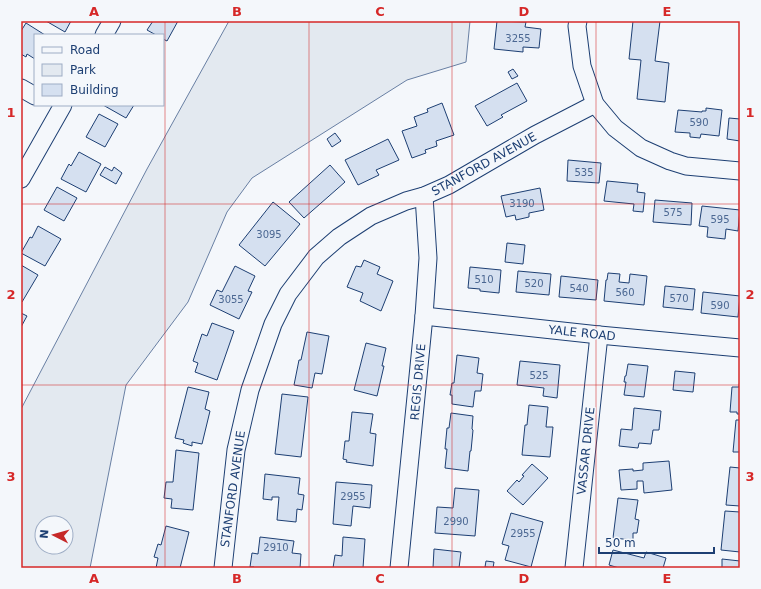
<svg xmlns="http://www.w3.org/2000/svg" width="761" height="589" viewBox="0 0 761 589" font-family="'DejaVu Sans',sans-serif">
	<rect width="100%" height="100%" fill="#f4f7fb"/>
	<path fill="#e3e9f0" stroke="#687fa3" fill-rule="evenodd" d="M229,21H470L466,62L407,80L252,178L227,212L188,302L126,385L90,568H21V409L147,169ZM42,523H66V547H42Z"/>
	<g fill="#d5e0f0" stroke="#1d3f73">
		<polygon points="46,21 71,21 65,32"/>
		<polygon points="153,21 178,21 167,41 163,39 163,35 156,35 147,30"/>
		<polygon points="497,21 526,22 525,27 541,29 539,48 523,47 523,52 494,49"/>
		<polygon points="633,21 660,21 655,61 669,63 665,102 637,99 641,60 629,59"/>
		<polygon points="26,23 45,35 35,35 35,59 27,54 26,57 21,54 21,31"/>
		<polygon points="513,69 518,76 512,79 508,72"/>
		<polygon points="517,83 527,101 501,115 503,117 487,126 475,106"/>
		<polygon points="442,103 454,135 436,141 437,146 425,150 426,153 412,158 402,131 417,126 414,117 428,112 427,109"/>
		<polygon points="103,105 134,105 126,118"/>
		<polygon points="706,108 722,110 719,136 701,134 700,138 690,137 690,133 675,132 678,110 702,112 702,111 706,111"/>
		<polygon points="99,114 118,124 105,147 86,137"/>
		<polygon points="729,118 740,119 740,141 727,139"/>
		<polygon points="335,133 341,141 332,147 327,139"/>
		<polygon points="388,139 399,160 376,170 379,175 358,185 345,160"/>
		<polygon points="79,152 101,164 86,192 61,179 69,164 71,166"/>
		<polygon points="568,160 601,163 599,183 567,181"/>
		<polygon points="330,165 345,182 304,218 289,202"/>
		<polygon points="105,167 112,171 114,167 122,173 116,184 100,175"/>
		<polygon points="607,181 638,184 637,192 645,193 643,212 633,211 634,204 604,201"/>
		<polygon points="57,187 77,198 64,221 44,210"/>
		<polygon points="540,188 544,210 529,213 529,217 516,220 515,215 506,217 501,196"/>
		<polygon points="655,200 692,203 691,225 653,222"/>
		<polygon points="273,202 300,224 265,266 239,245"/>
		<polygon points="702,206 740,210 738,231 726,229 725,239 707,237 708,227 699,226"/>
		<polygon points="38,226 61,239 45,266 21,253 30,237 32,238"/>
		<polygon points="507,243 525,245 523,264 505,262"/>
		<polygon points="364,260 380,267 377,274 393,281 381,311 360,301 363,293 347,287 356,266 361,267"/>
		<polygon points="21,265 38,275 22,302 21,302"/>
		<polygon points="235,266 255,276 248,291 252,292 239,319 210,305 217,290 222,292"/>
		<polygon points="470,267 501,270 499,293 480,291 480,289 468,288"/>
		<polygon points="518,271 551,274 549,295 516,292"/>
		<polygon points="608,273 620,274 619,282 629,283 630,274 647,276 644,305 604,301 606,280 607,280"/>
		<polygon points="561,276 598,280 596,300 559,297"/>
		<polygon points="665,286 695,289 693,310 663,307"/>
		<polygon points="703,292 740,296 738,317 701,313"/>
		<polygon points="21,313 27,316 21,327"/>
		<polygon points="212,323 234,331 217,380 195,372 198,363 193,361 202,334 207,336"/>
		<polygon points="307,332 329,336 322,374 315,373 312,388 294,385 299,360 301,360"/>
		<polygon points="366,343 386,348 382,366 384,366 377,396 354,390"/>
		<polygon points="457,355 479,358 477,373 483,374 481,391 475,391 473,407 452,404 452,395 450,395 452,383 454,383"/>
		<polygon points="520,361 560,365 557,398 543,396 544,388 517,385"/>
		<polygon points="628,364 648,366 644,397 624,395 626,382 624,382 625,376 626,376"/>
		<polygon points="675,371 695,373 693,392 673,390"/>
		<polygon points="740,378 740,414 737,414 737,412 730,412 732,387 739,387"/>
		<polygon points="188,387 209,392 205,409 210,411 202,444 192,442 192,446 183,443 184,440 175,438"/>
		<polygon points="282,394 308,397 301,457 275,454"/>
		<polygon points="529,405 548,407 546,427 553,427 550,457 522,455 525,425 527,425"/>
		<polygon points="634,408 661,411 659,430 653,430 651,444 639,443 638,448 619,446 621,429 632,430"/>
		<polygon points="352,412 373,414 370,433 376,434 373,466 346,462 347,460 343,459 345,441 349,441"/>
		<polygon points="451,413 473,416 472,429 473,430 471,451 470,451 468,471 445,468 447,449 445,449 447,428 449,428"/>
		<polygon points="736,420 740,420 740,452 733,452"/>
		<polygon points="176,450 199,453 193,510 171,508 172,499 164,498 166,482 173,482"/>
		<polygon points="669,461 672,490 644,493 643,481 637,481 637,489 621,490 619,470 633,469 633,471 643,470 643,463"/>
		<polygon points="532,464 548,478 523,505 507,491 517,480 519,482 524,476 522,475"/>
		<polygon points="730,467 740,468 740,506 726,505"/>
		<polygon points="265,474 300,478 298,494 304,495 302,510 297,509 296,522 277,520 279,497 272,497 272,500 263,499"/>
		<polygon points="336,482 372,485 370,508 353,506 351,526 333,524"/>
		<polygon points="455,488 479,490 475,536 435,533 437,507 453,508"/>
		<polygon points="618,498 638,500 635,519 639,520 637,533 633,533 633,540 613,538"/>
		<polygon points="725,511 740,512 740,552 721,550"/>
		<polygon points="511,513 543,522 531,567 505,560 509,546 502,544"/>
		<polygon points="166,526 189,532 180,568 156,568 158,558 154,557 158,544 161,545"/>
		<polygon points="260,537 294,541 292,553 301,554 300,568 254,568 254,567 250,567 252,553 258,554"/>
		<polygon points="343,537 365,539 363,568 333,568 335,555 342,556"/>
		<polygon points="434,549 461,552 459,568 433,568"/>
		<polygon points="613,550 644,558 646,552 666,558 663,568 619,568 609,565"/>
		<polygon points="722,559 740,561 740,568 722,568"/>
		<polygon points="486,561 494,562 493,568 485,567"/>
	</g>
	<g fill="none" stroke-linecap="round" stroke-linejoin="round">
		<g stroke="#1d3f73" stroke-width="19">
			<g id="minor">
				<polyline points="578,21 577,26 582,66 595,104 615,128 641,148 670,161 686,166 740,171"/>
				<polyline points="104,35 112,21"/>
				<polyline points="21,88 35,96"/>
				<polyline points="21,179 63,105"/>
				<polyline points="424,316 599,335 740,348"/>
				<polyline points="223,568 236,450 250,390 273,324 288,294 316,257 339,237 371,216 406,201 424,196 449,185 535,135 595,104"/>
				<polyline points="399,568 424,316 428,258 424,196"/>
				<polyline points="574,568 599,335"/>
			</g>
		</g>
		<use href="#minor" stroke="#f4f7fb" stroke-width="17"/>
	</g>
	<path fill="none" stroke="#d62828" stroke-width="1" stroke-opacity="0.55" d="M165,21V568M309,21V568M452,21V568M596,21V568M21,204H740M21,385H740"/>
	<g text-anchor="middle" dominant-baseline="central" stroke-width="3" stroke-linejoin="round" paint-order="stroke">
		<g font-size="10" fill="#4b6792">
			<text x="518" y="38">3255</text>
			<text x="699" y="122">590</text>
			<text x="584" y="172">535</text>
			<text x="522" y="203">3190</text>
			<text x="673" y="212">575</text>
			<text x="720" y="219">595</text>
			<text x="269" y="234">3095</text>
			<text x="484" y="279">510</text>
			<text x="534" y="283">520</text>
			<text x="579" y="288">540</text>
			<text x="625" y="292">560</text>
			<text x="679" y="298">570</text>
			<text x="231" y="299">3055</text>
			<text x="720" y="305">590</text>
			<text x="539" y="375">525</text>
			<text x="353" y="496">2955</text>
			<text x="456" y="521">2990</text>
			<text x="523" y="533">2955</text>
			<text x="276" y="547">2910</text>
		</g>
		<g font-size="12" fill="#1d3f73" stroke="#f4f7fb">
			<text transform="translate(484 164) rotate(-29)">STANFORD AVENUE</text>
			<text transform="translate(582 333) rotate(6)">YALE ROAD</text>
			<text transform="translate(418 382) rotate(-85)">REGIS DRIVE</text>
			<text transform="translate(586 451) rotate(-84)">VASSAR DRIVE</text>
			<text transform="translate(233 489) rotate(-82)">STANFORD AVENUE</text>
		</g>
	</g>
	<rect width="761" height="589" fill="none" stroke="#f4f7fb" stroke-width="44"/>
	<rect x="34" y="34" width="130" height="72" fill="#f4f7fb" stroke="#9eadc5"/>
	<rect x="42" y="47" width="20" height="6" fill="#f4f7fb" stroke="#9eadc5"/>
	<text x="70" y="54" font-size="12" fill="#1d3f73">Road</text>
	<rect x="42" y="64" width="20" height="12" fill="#e3e9f0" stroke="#9eadc5"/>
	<text x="70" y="74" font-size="12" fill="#1d3f73">Park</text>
	<rect x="42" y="84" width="20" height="12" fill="#d5e0f0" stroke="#9eadc5"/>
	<text x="70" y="94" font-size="12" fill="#1d3f73">Building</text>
	<g transform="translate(54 535) rotate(276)"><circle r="19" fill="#f4f7fb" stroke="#9eadc5"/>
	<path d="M0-3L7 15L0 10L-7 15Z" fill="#c62828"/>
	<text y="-6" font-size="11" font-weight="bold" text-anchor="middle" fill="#1d3f73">N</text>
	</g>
	<path d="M599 547v6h115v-6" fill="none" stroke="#1d3f73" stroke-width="2"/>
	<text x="605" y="547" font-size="12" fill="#1d3f73" stroke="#f4f7fb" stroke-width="3" paint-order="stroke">50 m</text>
	<rect x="22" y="22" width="717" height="545" fill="none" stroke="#d62828" stroke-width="1.5"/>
	<g font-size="13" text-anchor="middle" font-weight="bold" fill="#d62828">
		<text x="94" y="16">A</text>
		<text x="237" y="16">B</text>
		<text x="380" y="16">C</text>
		<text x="524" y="16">D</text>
		<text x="667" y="16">E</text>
		<text x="11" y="117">1</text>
		<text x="750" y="117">1</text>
		<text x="11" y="299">2</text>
		<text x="750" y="299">2</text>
		<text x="11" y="481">3</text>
		<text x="750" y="481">3</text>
		<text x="94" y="583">A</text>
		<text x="237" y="583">B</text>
		<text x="380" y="583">C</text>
		<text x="524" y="583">D</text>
		<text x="667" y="583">E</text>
	</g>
</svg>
